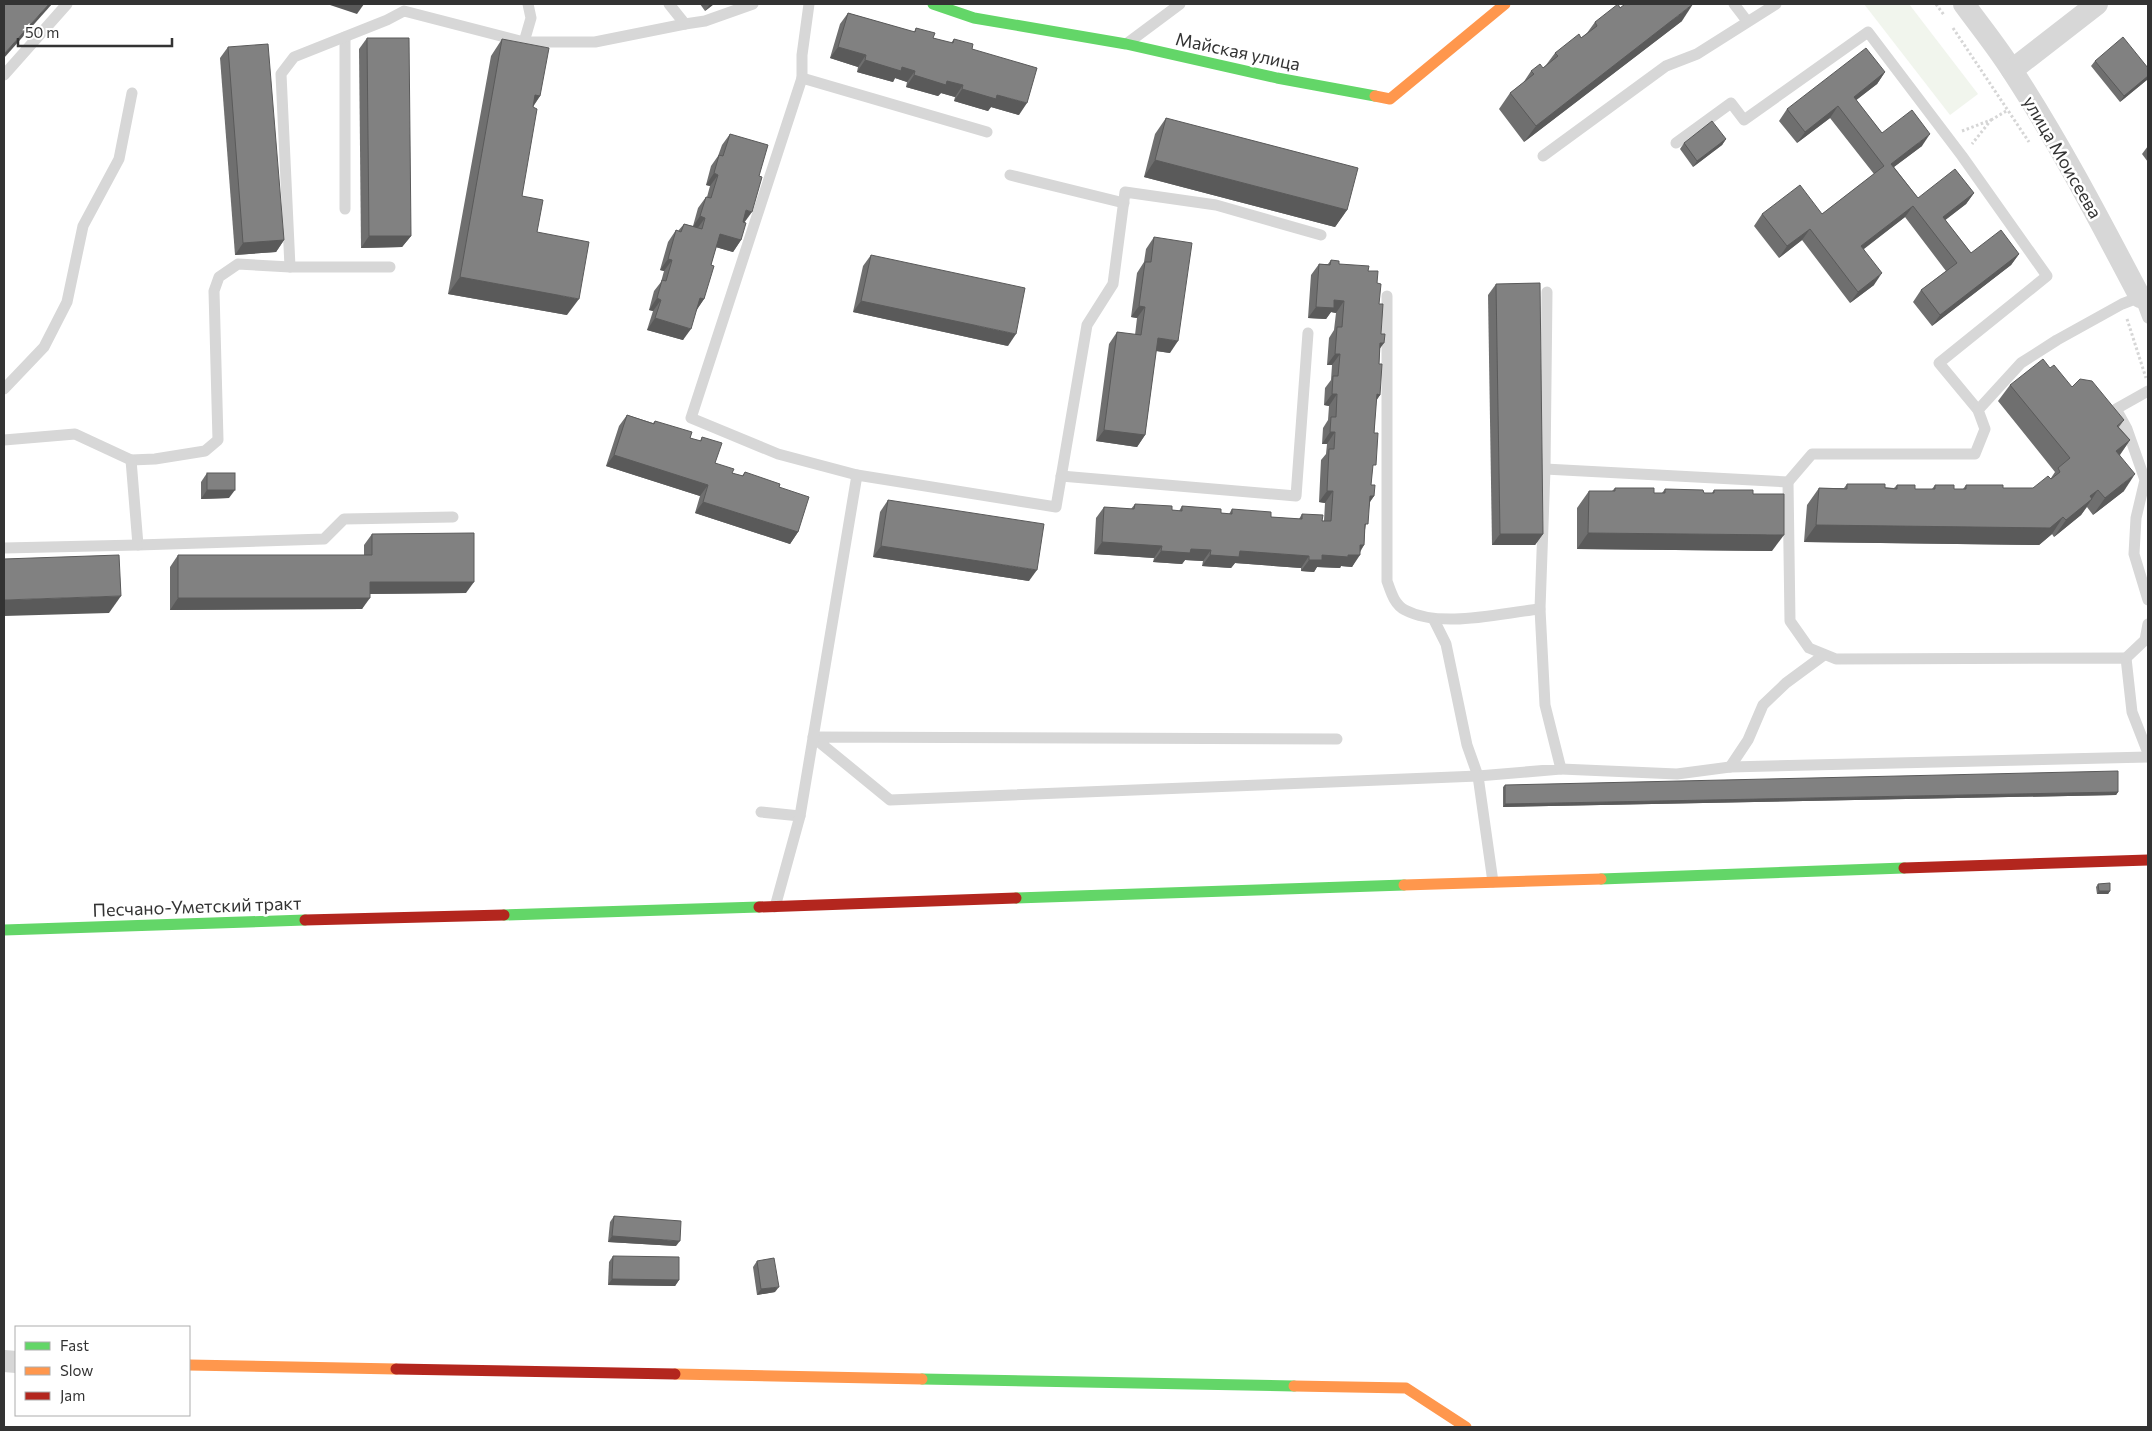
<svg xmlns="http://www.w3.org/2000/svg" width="2152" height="1431" viewBox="0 0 2152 1431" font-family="Commissioner,sans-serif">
	<rect width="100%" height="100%" fill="#fff"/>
	<polygon fill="#f1f5ed" points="1864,4 1909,4 1978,94 1950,115"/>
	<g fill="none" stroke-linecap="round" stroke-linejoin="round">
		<g stroke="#d6d6d6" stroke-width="3" stroke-dasharray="2.5 2.5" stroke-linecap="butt">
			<polyline points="1936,4 1944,15"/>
			<polyline points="1953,28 2029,142"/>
			<polyline points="1991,120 2008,110"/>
			<polyline points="1962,131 1991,120 1972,144"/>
			<polyline points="2127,319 2146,378"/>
		</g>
		<g stroke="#d7d7d7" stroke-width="11">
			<polyline points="669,4 685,24 705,21 753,4"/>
			<polyline points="1734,4 1747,21"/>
			<polyline points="345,37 345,209"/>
			<polyline points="524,42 595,42 685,24"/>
			<polyline points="1129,42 1180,4"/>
			<polyline points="4,75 67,4"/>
			<polyline points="802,78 802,55 809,4"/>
			<polyline points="1676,143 1731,103 1744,120 1868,32 1962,156 2047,276 1939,363 1978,410"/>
			<polyline points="1543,156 1666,66 1697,54 1776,4"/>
			<polyline points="1010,175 1124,203"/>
			<polyline points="290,267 281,74 294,57 387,20 404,11 524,42 531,18 528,4"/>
			<path d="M1387,296V581C1391,592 1394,604 1405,610C1441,629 1500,613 1540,609"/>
			<polyline points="4,389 44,347 67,302 83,226 119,159 132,93"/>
			<polyline points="2148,391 2116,409 2127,429 2145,480 2136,518 2134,554 2148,600"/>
			<polyline points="4,440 75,434 131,460 155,459 205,451 218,440 214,291 219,277 238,264 290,267 390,267"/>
			<polyline points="131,460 138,545 324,539 344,519 453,517"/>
			<polyline points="1545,469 1788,482 1812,454 1975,454 1985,429 1978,410 2021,363 2057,340 2122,304 2140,297 2148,318"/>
			<polyline points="857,475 778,454 691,418 802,78 987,132"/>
			<polyline points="1061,476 1296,496 1308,333"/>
			<polyline points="1788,482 1790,621 1809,648 1836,659 2126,658 2132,712 2148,753"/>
			<polyline points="4,548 138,545"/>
			<polyline points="1434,620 1446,644 1467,745 1478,776 1561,769 1545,705 1540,609 1545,469 1547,292"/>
			<polyline points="2126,658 2145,640 2148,624"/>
			<polyline points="1337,739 813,737 890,800 1478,776 1493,882"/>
			<polyline points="1730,767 1748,740 1763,705 1786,683 1824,655"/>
			<polyline points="1561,769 1677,774 1730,767 2148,757"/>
			<polyline points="761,812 800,816"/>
			<polyline points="775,907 800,816 857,475 1056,507 1087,325 1113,284 1125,192 1216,205 1321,235"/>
		</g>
		<g stroke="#d7d7d7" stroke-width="22">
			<path d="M1964,4C1980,26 1998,48 2013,72C2060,144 2100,221 2140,297"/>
			<polyline points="2012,70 2097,4"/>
			<polyline points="4,1361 16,1362"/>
		</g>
		<g stroke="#63d668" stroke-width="11">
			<polyline points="933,4 974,18 1126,44 1277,78 1375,96"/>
			<polyline points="1601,879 1904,868"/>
			<polyline points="1016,898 1404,885"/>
			<polyline points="504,915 759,907"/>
			<polyline points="4,930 305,920"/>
			<polyline points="922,1379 1294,1386"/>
		</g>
		<g stroke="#ff974d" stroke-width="11">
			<polyline points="1375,96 1390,99 1505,4"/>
			<polyline points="1404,885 1601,879"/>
			<polyline points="189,1365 396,1369"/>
			<polyline points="675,1374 922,1379"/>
			<polyline points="1294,1386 1406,1388 1466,1427"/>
		</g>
		<g stroke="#b3261e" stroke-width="11">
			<polyline points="1904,868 2148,860"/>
			<polyline points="759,907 1016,898"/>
			<polyline points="305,920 504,915"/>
			<polyline points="396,1369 675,1374"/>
		</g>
	</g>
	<g fill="#6f6f6f">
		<polygon points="700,4 714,4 705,11"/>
		<polygon points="1620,8 1682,21 1524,142 1499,109 1510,93 1523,83 1531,71 1543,68 1546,65 1555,53 1581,38 1587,33 1595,22"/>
		<polygon points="848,13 914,32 916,28 933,38 951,43 954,39 972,49 1019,115 991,107 988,111 954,101 955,97 941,93 938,96 906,87 907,82 895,78 893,82 857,72 858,67 830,58 840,24"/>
		<polygon points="367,38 411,236 402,247 361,248 359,49"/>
		<polygon points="502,39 540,96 533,107 522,196 537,232 567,315 448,294 491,56"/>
		<polygon points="228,47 284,240 276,252 235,255 220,58"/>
		<polygon points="2095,61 2148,68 2148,79 2120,102 2091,66"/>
		<polygon points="1885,72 1877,84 1856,100 1882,133 1922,146 1894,167 1918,198 1974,193 1966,204 1945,220 1971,253 2019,254 2011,265 1932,326 1913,302 1921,290 1946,271 1905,217 1864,249 1874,285 1850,303 1802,240 1779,258 1754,226 1762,214 1822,214 1874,174 1830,118 1797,143 1779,121 1787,109"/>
		<polygon points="1166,118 1347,210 1335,227 1144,177 1155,134"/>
		<polygon points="730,134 744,222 741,240 733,252 716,247 711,265 704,299 697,309 683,340 647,330 653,311 649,310 654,291 661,282 664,271 660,270 668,242 676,230 678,231 684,224 693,226 698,208 706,197 707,197 710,186 706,185 711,166 718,156 722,145"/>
		<polygon points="1726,139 1722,145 1693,167 1680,149 1684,143"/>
		<polygon points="2148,146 2148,162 2142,154"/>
		<polygon points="1154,237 1170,353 1156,351 1145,435 1137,447 1096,441 1109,344 1117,332 1135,335 1137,318 1131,317 1137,273 1144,262 1146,249"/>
		<polygon points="871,255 1008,346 853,312 863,266"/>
		<polygon points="1331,260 1339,264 1368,271 1377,283 1379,304 1380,349 1379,364 1380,395 1376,401 1371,485 1374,496 1370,502 1365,530 1364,545 1352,567 1341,566 1340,568 1317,567 1314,572 1301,571 1301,568 1235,563 1231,568 1202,566 1203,561 1185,560 1182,564 1153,562 1154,558 1094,554 1096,518 1104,507 1131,509 1135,504 1172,510 1179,511 1182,506 1221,513 1229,514 1232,509 1271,517 1299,519 1302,514 1324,521 1325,503 1319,502 1321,460 1326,454 1327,444 1322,444 1323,428 1328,420 1329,406 1324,405 1325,388 1331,380 1332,365 1327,365 1329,338 1334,330 1336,313 1331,312 1326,319 1308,318 1311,275 1319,264 1328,264"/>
		<polygon points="1496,284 1543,534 1535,545 1492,545 1488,295"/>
		<polygon points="2050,368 2072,387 2124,420 2119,427 2130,440 2120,455 2124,491 2093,515 2087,507 2081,515 2054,537 2052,534 2039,545 1804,542 1807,505 1819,488 1844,488 1847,484 1894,488 1897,485 1915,489 1932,489 1935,485 1954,489 1963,489 1966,485 2003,488 2033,488 2051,478 2055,472 1998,401 2010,385"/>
		<polygon points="627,415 653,423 655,421 690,438 700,441 702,437 715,463 732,473 742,476 745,472 779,487 798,532 790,544 695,513 700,496 606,466 619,426"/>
		<polygon points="207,473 229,498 201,499 201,482"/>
		<polygon points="1615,488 1654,493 1662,493 1665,489 1704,493 1712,493 1714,490 1753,494 1772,551 1577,549 1577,508 1589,491 1612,491"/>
		<polygon points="888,500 1029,581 873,557 880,512"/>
		<polygon points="372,534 466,593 370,594 362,609 170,610 170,567 178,555 364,555 364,545"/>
		<polygon points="1505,785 2118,792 2116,795 1503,807 1503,787"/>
		<polygon points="2098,884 2110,891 2108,894 2097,894 2096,887"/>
		<polygon points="614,1216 676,1246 608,1242 610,1222"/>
		<polygon points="613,1256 679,1280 675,1286 608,1285 609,1262"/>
		<polygon points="757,1261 775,1292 757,1295 753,1267"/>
	</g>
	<g fill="#5a5a5a">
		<polygon points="49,4 52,4 4,58 4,54"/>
		<polygon points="327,4 364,4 357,14"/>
		<polygon points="710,4 714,4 705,11"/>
		<polygon points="1693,4 1682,21 1524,142 1536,126"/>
		<polygon points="838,47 866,55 858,67 830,58"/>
		<polygon points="865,60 902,67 915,71 907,82 895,78 893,82 857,72"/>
		<polygon points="1885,72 1877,84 1846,108 1854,97"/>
		<polygon points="914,75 947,81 963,85 955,97 941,93 938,96 906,87"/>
		<polygon points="2148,76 2148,79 2120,102 2124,96"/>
		<polygon points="962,89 997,95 1027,103 1019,115 991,107 988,111 954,101"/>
		<polygon points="535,95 540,96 528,113"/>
		<polygon points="1838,106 1830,118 1797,143 1805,132"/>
		<polygon points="1930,134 1922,146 1883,175 1891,164"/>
		<polygon points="1726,139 1722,145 1693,167 1697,161"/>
		<polygon points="1155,160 1347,210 1335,227 1144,177"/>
		<polygon points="714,173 718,175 710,186 706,185"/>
		<polygon points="1974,193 1966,204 1935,228 1943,217"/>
		<polygon points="1913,206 1905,217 1853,257 1861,246"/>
		<polygon points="746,210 752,212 744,223 738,222"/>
		<polygon points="700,216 705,218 697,229 692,228"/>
		<polygon points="1810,229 1802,240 1779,258 1787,246"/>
		<polygon points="720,234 741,240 733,252 712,246"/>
		<polygon points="369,236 411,236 402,247 361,248"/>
		<polygon points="284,240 276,252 235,255 243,243"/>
		<polygon points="2019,254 2011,265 1932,326 1940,315"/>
		<polygon points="668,259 672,260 664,271 660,270"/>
		<polygon points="1882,273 1874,285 1850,303 1858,292"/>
		<polygon points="460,277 579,299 567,315 448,294"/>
		<polygon points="657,298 661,300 653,311 649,310"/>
		<polygon points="700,298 704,299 696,311"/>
		<polygon points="1334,300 1344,301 1336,313 1331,312 1326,319 1308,318 1316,307"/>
		<polygon points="861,301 1016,334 1008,346 853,312"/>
		<polygon points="1139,306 1145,307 1137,318 1131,317"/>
		<polygon points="655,318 691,329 683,340 647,330"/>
		<polygon points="1158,338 1178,341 1170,353 1150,350"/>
		<polygon points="1380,343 1384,343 1376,354"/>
		<polygon points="1335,354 1340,354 1332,365 1327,365"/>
		<polygon points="1332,394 1337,394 1329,406 1324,405"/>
		<polygon points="1377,394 1380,395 1372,406"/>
		<polygon points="1104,430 1145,435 1137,447 1096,441"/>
		<polygon points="1330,432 1335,432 1327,444 1322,444"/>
		<polygon points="2130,440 2118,457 2116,451"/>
		<polygon points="614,455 708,485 700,496 606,466"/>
		<polygon points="2135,474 2124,491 2093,515 2105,498"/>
		<polygon points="207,490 235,490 229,498 201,499"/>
		<polygon points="2098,490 2081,515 2054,537 2066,520 2090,496"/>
		<polygon points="1327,491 1333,491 1325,503 1319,502"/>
		<polygon points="1370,496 1374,496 1366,507"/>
		<polygon points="703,502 798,532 790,544 695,513"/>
		<polygon points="2063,517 2052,534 2039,545 1804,542 1816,525"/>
		<polygon points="1588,533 1784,535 1772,551 1577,549"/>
		<polygon points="1500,534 1543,534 1535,545 1492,545"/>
		<polygon points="1102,542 1162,546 1154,558 1094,554"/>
		<polygon points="1360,545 1364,545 1357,555 1360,555 1352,567 1341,566 1340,568 1317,567 1314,572 1301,571 1309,560 1322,555 1348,555"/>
		<polygon points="881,546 1037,570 1029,581 873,557"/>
		<polygon points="1191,549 1211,550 1203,561 1185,560 1182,564 1153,562 1161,551"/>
		<polygon points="1240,551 1309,556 1301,568 1235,563 1231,568 1202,566 1210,555"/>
		<polygon points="370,582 474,582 466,593 362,594"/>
		<polygon points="121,596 109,613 4,616 4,600"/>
		<polygon points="178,598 370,598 362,609 170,610"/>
		<polygon points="2118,792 2116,795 1503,807 1505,804"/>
		<polygon points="2099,891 2110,891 2108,894 2097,894"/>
		<polygon points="612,1236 680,1241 676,1246 608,1242"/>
		<polygon points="612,1279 679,1280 675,1286 608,1285"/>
		<polygon points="779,1287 775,1292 757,1295 761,1289"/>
	</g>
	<g fill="#818181" stroke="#5a5a5a">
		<polygon points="4,4 49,4 4,54"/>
		<polygon points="1618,4 1620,8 1625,4 1693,4 1536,126 1510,93 1534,74 1531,71 1540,64 1543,68 1558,56 1555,53 1579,34 1581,38 1597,26 1595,22"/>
		<polygon points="848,13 915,32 916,28 935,33 933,38 953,43 954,39 973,44 972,49 1037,68 1027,103 997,95 996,99 962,89 963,85 947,81 946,85 914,75 915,71 902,67 901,71 865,60 866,55 838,47"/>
		<polygon points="2123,37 2148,68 2148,76 2124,96 2095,61"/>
		<polygon points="367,38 409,38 411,236 369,236"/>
		<polygon points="502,39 549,48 540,96 535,95 533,107 537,109 522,196 543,200 537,232 589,242 579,299 460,277"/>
		<polygon points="268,44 284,240 243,243 228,47"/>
		<polygon points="1866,48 1885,72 1854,97 1882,133 1912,110 1930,134 1891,164 1918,198 1955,169 1974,193 1943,217 1971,253 2001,230 2019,254 1940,315 1921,290 1957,263 1913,206 1861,246 1882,273 1858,292 1810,229 1787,246 1762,214 1800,185 1822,214 1884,166 1838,106 1805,132 1787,109"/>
		<polygon points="1166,118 1358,168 1347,210 1155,160"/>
		<polygon points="1712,121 1726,139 1697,161 1684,143"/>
		<polygon points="730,134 768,145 759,176 762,177 752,212 746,210 743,222 746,223 741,240 720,234 711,265 714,266 704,299 700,298 691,329 655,318 661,300 657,298 662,280 666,281 672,260 668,259 676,230 681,232 684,224 702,229 705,218 700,216 706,197 711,198 718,175 714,173 719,155 723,156"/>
		<polygon points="1154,237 1192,243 1178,341 1158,338 1145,435 1104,430 1117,332 1141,335 1145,307 1139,306 1145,262 1151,262"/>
		<polygon points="871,255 1025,288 1016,334 861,301"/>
		<polygon points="1331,260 1339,261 1339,264 1369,266 1368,271 1378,271 1377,283 1381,284 1379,304 1383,304 1381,334 1385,334 1384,343 1380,343 1379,364 1382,364 1380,395 1377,394 1374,433 1378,433 1376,465 1373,465 1371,485 1375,485 1374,496 1370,496 1368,524 1365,524 1364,545 1360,545 1360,555 1348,555 1348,557 1322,555 1322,560 1309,560 1309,556 1240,551 1239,557 1210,555 1211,550 1191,549 1190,553 1161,551 1162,546 1102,542 1104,507 1134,509 1135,504 1172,506 1172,510 1182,511 1182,506 1221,509 1221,513 1232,514 1232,509 1271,512 1271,517 1302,519 1302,514 1323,515 1322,521 1331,521 1333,491 1327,491 1329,449 1334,449 1335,432 1330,432 1331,417 1336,417 1337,394 1332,394 1333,376 1338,376 1340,354 1335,354 1337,327 1342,327 1344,301 1334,300 1334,308 1316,307 1319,264 1330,265"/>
		<polygon points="1540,283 1543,534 1500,534 1496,284"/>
		<polygon points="2043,359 2050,368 2054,365 2072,387 2080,379 2092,381 2124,420 2117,426 2130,440 2116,451 2135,474 2105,498 2098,490 2090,496 2092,499 2066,520 2063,517 2050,528 1816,525 1819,488 1847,489 1847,484 1885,484 1885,488 1897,489 1897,485 1915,485 1915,489 1935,489 1935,485 1954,485 1954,489 1966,489 1966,485 2003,485 2003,488 2033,488 2048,476 2051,479 2060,472 2058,468 2070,458 2010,385"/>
		<polygon points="627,415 654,424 655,421 692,432 690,438 701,441 702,437 722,443 715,463 734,469 732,473 743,476 745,472 780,484 779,487 809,497 798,532 703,502 708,485 614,455"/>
		<rect x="207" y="473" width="28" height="17"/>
		<polygon points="1615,488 1654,488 1654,493 1665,493 1665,489 1703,490 1704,493 1714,493 1714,490 1753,490 1753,494 1784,494 1784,535 1588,533 1589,491 1615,491"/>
		<polygon points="888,500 1044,524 1037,570 881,546"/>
		<polygon points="474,533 474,582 370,582 370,598 178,598 178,555 372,555 372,534"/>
		<polygon points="119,555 121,596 4,600 4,559"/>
		<polygon points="2118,771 2118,792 1505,804 1505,785"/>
		<polygon points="2110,883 2110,891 2099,891 2098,884"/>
		<polygon points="614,1216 681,1221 680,1241 612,1236"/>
		<polygon points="613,1256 679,1257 679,1280 612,1279"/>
		<polygon points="774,1258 779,1287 761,1289 757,1261"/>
	</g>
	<g text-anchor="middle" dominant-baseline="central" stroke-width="5" stroke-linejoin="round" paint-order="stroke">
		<g font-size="18" fill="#333" stroke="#fff">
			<text transform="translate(1238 51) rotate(12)">Майская улица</text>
			<text transform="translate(2063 157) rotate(60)">улица Моисеева</text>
			<text transform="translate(197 906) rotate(-2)">Песчано-Уметский тракт</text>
		</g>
	</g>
	<rect width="2152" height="1431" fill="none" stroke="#333333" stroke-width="10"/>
	<rect x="15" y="1326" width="175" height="90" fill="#ffffff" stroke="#adadad"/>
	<rect x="25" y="1342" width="25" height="8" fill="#63d668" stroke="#adadad"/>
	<text x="60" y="1351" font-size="15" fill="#333333">Fast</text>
	<rect x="25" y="1367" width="25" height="8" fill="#ff974d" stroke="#adadad"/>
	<text x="60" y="1376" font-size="15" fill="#333333">Slow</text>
	<rect x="25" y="1392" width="25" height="8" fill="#b3261e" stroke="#adadad"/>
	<text x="60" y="1401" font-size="15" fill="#333333">Jam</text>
	<path d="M18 38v8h154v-8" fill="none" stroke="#333333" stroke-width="2.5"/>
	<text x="25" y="38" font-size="15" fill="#333333" stroke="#ffffff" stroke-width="4" paint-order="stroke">50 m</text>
</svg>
